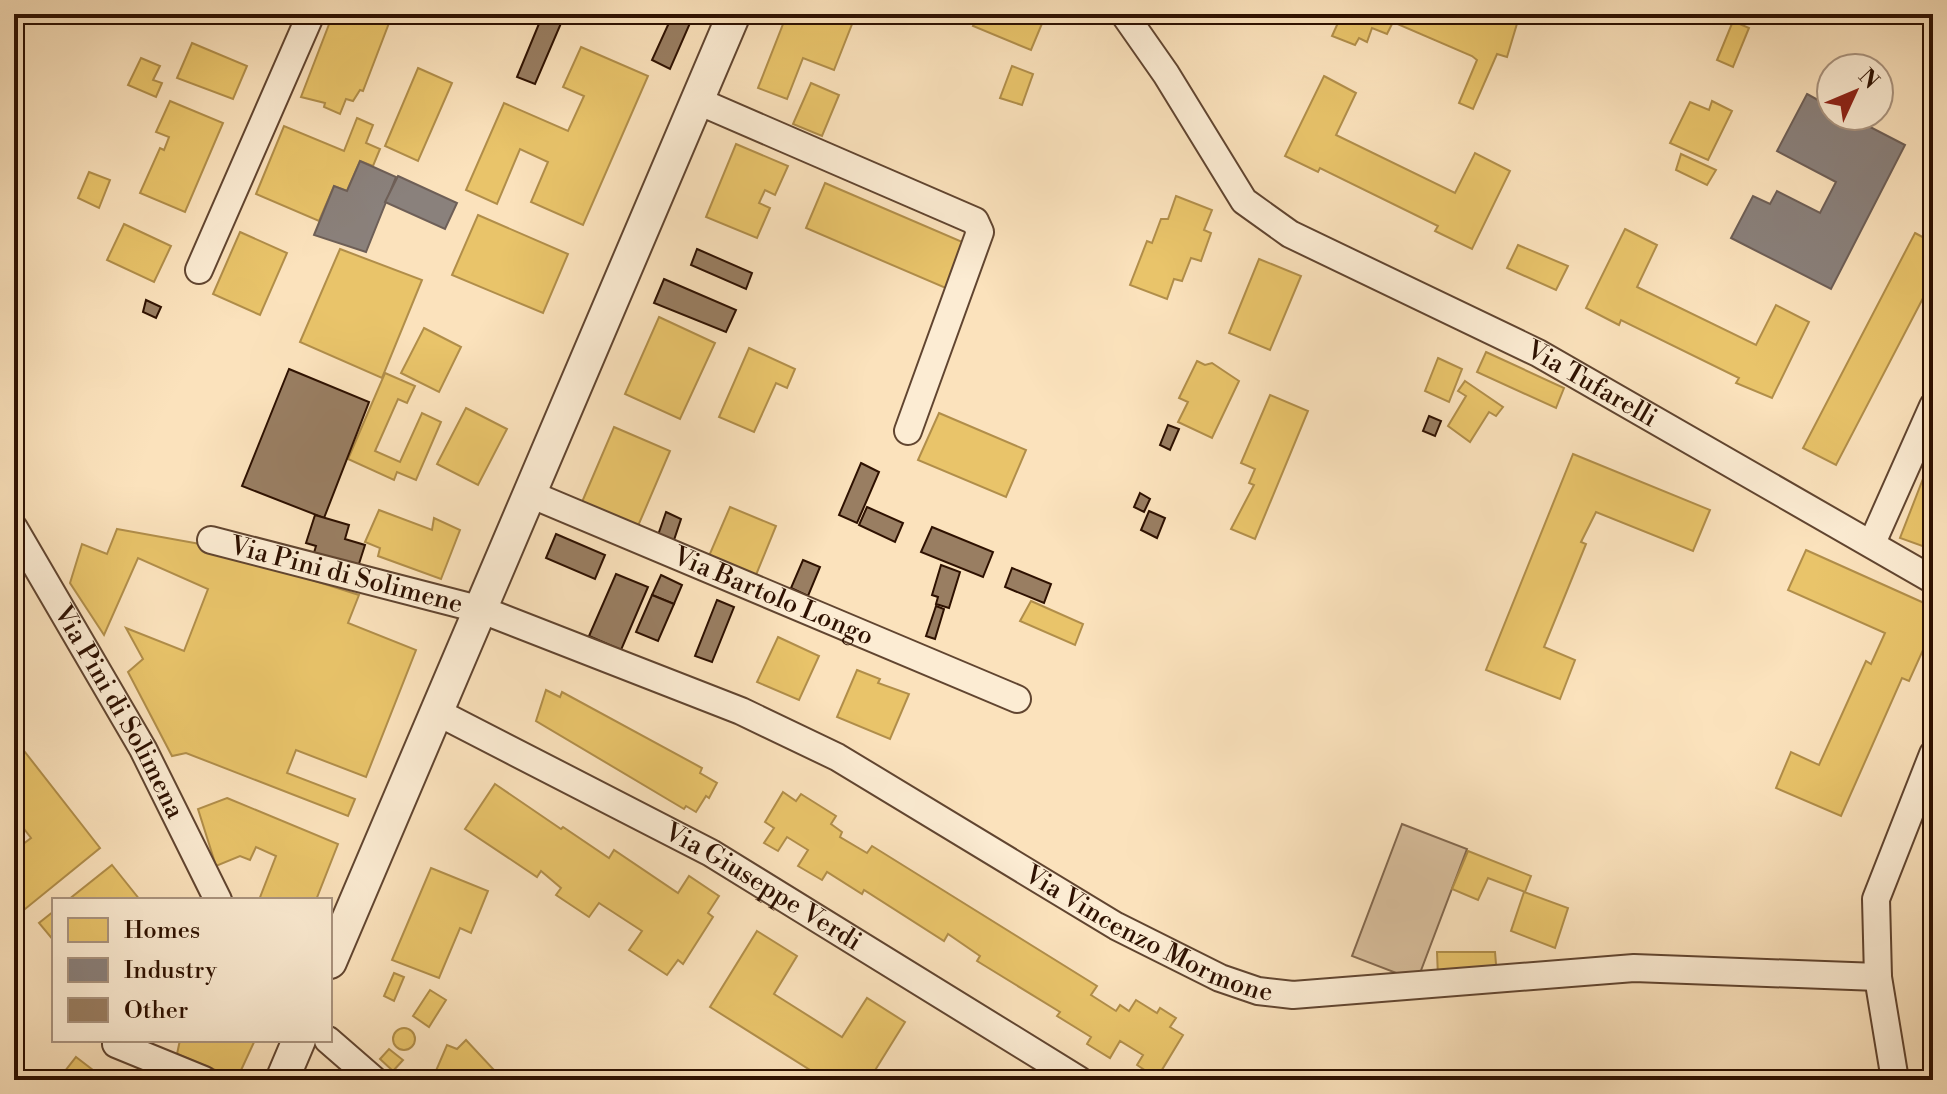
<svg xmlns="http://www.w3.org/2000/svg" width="1947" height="1094" viewBox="0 0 1947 1094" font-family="'Libre Bodoni',serif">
	<rect width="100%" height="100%" fill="#fbe2bc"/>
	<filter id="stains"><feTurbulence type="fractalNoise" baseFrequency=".0025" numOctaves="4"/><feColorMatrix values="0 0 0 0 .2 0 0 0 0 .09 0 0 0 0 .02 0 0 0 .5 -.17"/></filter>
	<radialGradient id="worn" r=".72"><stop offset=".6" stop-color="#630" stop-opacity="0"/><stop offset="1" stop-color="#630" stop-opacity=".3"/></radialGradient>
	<polygon fill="#d8be9c" stroke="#83684e" stroke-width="2" points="1402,824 1467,849 1417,981 1352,956"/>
	<g fill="#e9c46a" stroke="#b18e4a" stroke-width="2">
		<polygon points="333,14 367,14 389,23 363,91 360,90 353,101 346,99 340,114 324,107 325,103 301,97"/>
		<polygon points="787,14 856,14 834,70 803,58 787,99 758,88"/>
		<polygon points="978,14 1046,14 1031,50 973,26"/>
		<polygon points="1342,14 1512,14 1519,17 1507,57 1497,54 1473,109 1459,103 1477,60 1472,56 1393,22 1387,34 1372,28 1367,42 1359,38 1355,45 1332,36"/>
		<polygon points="1733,21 1749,28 1733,67 1717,60"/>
		<polygon points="192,43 247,66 233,99 177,78"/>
		<polygon points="581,47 648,76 583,225 531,202 548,162 520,149 497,204 466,190 504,103 568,131 584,96 563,87"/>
		<polygon points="141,58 160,66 153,80 162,83 156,97 128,85"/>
		<polygon points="1012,66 1033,74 1022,105 1000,98"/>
		<polygon points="418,68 452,83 418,161 385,146"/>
		<polygon points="1324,76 1356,93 1336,135 1455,193 1475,153 1510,171 1472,249 1435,231 1438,226 1320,168 1318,172 1285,156"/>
		<polygon points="811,83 839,95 822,136 793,124"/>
		<polygon points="170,101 223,123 185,212 140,193 160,148 164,150 169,137 156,132"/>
		<polygon points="1712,101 1732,111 1708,160 1670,143 1690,102 1709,110"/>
		<polygon points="357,118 373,125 366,143 380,149 373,166 360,161 347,191 334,186 319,221 256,194 284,126 344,151"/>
		<polygon points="736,144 788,166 775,195 765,190 759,203 770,208 757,238 706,217"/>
		<polygon points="1681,154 1716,170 1707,185 1676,170"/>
		<polygon points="89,172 110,180 99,208 78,198"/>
		<polygon points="825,183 967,244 948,289 806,228"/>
		<polygon points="1176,196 1212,210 1204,230 1211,233 1201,261 1191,258 1182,281 1174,279 1167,299 1130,285 1147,241 1152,243 1161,219 1168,219"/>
		<polygon points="478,215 568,254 543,313 452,275"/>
		<polygon points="124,224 171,246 154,282 107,260"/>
		<polygon points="1625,229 1657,245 1637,287 1756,345 1776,305 1809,322 1772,398 1736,383 1739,378 1621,320 1619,325 1586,308"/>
		<polygon points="240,232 287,253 260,315 213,294"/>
		<polygon points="1915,233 1930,241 1933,234 1933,279 1836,465 1803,448"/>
		<polygon points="1518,245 1568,266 1556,290 1507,268"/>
		<polygon points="340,249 422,280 382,378 300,342"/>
		<polygon points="1259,259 1301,276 1270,350 1229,333"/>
		<polygon points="659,317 715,343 680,419 625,394"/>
		<polygon points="424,328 461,347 439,392 401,373"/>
		<polygon points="749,348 795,369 787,388 776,383 754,432 719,417"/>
		<polygon points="1486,352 1564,388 1556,408 1477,372"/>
		<polygon points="1438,358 1462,369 1449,402 1425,391"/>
		<polygon points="1197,361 1205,365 1212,363 1239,381 1212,438 1178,422 1188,402 1179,398"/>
		<polygon points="385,373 415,386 407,403 398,399 375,451 400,462 422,413 441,422 416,480 397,472 394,480 348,459"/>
		<polygon points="1465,381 1503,407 1496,416 1489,412 1470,442 1448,426 1466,396 1458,391"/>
		<polygon points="1270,395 1308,411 1255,539 1231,529 1254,485 1249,483 1255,469 1241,463"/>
		<polygon points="466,408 507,429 478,485 437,464"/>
		<polygon points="939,413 1026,450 1006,497 918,460"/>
		<polygon points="614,427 670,451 638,526 582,502"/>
		<polygon points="1933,453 1933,535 1928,548 1900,538"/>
		<polygon points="1573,454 1710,510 1693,551 1596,512 1581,542 1586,544 1544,647 1575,660 1560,699 1486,670"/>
		<polygon points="730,507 776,526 756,575 709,556"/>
		<polygon points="379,510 432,530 434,518 460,530 441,579 378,556 380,548 365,542"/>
		<polygon points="117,529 239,551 237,556 359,595 348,623 416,650 366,777 296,750 287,773 355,799 348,816 186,753 172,756 128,672 143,659 126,628 184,651 208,589 138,558 104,635 70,583 82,544 107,554"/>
		<polygon points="1806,550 1933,607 1933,628 1909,681 1902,678 1841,816 1776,788 1791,752 1819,765 1866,661 1871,664 1885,633 1788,590"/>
		<polygon points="1031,601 1083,624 1075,645 1020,621"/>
		<polygon points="778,637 819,656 799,700 757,682"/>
		<polygon points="857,670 880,679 878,683 909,694 890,739 837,717"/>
		<polygon points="546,690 560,697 562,692 702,768 700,773 717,783 709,798 706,796 696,812 686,806 684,809 536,721"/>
		<polygon points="14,738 100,848 14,918 14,851 31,838 21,825 14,824"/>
		<polygon points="495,784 561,829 563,827 609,858 614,850 678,893 689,876 719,896 708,913 713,917 683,964 678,960 667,975 629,950 642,931 599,903 589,917 556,895 561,888 541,871 537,877 465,829"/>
		<polygon points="783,792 796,801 801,794 836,816 831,824 842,832 840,837 867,853 872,846 1097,986 1091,995 1116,1011 1120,1005 1129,1011 1136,1000 1157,1013 1160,1008 1176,1018 1170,1027 1183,1035 1157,1078 1137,1065 1143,1055 1120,1041 1110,1058 1087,1044 1091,1037 1057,1016 1060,1012 977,961 980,956 948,934 944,941 864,890 862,894 827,872 822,880 798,866 808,850 787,837 778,851 764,843 774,828 765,822"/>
		<polygon points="227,798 338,844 316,900 259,900 276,856 256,847 250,860 240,856 216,866 198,809"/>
		<polygon points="1468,851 1531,876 1525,892 1488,878 1478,900 1452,889"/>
		<polygon points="112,865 140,900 68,900"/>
		<polygon points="431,868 488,891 471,933 460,928 439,978 392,960"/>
		<polygon points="1524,892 1568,908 1555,948 1511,931"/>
		<polygon points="54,911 54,941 39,923"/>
		<polygon points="757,931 797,956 774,994 842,1037 867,998 905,1022 869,1080 826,1080 710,1007"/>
		<polygon points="1437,952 1495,952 1497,976 1438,977"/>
		<polygon points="394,973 404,977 394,1001 384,996"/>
		<polygon points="430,990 446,1000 429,1027 413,1016"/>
		<circle cx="404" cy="1039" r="11"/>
		<polygon points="180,1040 255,1040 237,1079 177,1054"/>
		<polygon points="466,1040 495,1071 494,1080 432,1080 447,1045 457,1049"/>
		<polygon points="389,1049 403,1060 393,1071 380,1059"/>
		<polygon points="76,1057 106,1080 58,1080"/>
	</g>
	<g fill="#8a817c" stroke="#6e5f57" stroke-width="2">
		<polygon points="1807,94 1831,107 1831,116 1849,116 1905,145 1831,289 1731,238 1753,196 1770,204 1777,191 1820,213 1836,182 1777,151"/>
		<polygon points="360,161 396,177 366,252 314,235 334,186 347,191"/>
		<polygon points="398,176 457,203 445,229 385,202"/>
	</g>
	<g fill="#997e62" stroke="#2e1101" stroke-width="2">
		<polygon points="543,14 565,14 535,84 517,77"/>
		<polygon points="673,14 694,14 670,69 652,60"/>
		<polygon points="697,249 752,273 746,289 691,265"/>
		<polygon points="664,279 736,310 726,332 654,303"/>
		<polygon points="146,300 161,307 156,318 143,312"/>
		<polygon points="289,369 369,402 324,518 242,486"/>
		<polygon points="1429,416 1441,421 1435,436 1423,431"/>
		<polygon points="1168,425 1179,429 1170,450 1160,445"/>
		<polygon points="861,463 879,472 857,523 839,515"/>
		<polygon points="1140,493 1150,499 1144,512 1134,507"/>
		<polygon points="867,507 903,523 895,542 859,525"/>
		<polygon points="1149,511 1165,518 1157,538 1141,530"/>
		<polygon points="666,512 681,519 674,540 658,535"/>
		<polygon points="315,515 349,525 345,539 365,545 357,570 313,556 316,546 306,543"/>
		<polygon points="932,527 993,552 983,577 921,552"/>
		<polygon points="556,534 605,555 595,579 546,558"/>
		<polygon points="803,560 820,567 808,596 791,588"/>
		<polygon points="941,565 960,572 949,608 936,604 938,597 932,595"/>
		<polygon points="1012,568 1051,584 1044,603 1005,587"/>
		<polygon points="616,574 648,587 621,650 589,636"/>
		<polygon points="661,575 682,585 674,604 652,595"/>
		<polygon points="652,595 674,604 658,641 636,632"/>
		<polygon points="717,600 734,607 712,662 695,656"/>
		<polygon points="936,606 944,609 935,639 926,636"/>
	</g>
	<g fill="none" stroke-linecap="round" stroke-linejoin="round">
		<g stroke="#614530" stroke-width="30">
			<g id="minor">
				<path id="s1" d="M1124,14L1166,74L1244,201L1290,234L1538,353L1933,580"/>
				<polyline points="698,101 975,221 980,232 908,431"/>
				<polyline points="199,270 311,14"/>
				<path id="s2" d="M530,494L1017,699"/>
				<path id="s3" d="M14,528L143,749L218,900"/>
				<path id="s4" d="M211,540L482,610L741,711L837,757L1116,926L1220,978L1258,991L1293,995L1634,968L1878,977"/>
				<polyline points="1872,543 1933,406"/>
				<path id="s5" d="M437,712L711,853L1079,1080"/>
				<polyline points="328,1040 374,1080"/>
				<polyline points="116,1044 204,1080"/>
				<polyline points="1895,1080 1878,977 1876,899 1933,754"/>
			</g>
		</g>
		<g stroke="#614530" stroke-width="36">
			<g id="tertiary">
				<polyline points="330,962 734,14"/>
				<polyline points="282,1080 299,1040"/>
			</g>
		</g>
		<use href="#minor" stroke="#fcecd3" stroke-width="26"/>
		<use href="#tertiary" stroke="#fcecd3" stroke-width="32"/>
	</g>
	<g text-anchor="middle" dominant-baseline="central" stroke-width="8" stroke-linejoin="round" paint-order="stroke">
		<g font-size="26" fill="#2e1101" stroke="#fcecd3">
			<text stroke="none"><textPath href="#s1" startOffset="616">Via Tufarelli</textPath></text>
			<text stroke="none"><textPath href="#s4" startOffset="140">Via Pini di Solimene</textPath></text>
			<text stroke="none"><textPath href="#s2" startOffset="264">Via Bartolo Longo</textPath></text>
			<text stroke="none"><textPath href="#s3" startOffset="212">Via Pini di Solimena</textPath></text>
			<text stroke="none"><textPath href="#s5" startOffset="370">Via Giuseppe Verdi</textPath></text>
			<text stroke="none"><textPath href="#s4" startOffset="1024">Via Vincenzo Mormone</textPath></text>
		</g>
	</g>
	<rect width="1947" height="1094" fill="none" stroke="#fbe2bc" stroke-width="48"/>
	<rect x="16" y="16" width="1915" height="1062" fill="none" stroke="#2e1101" stroke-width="4"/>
	<rect x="24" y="24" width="1899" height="1046" fill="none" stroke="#2e1101" stroke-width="2"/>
	<rect x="52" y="898" width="280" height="144" fill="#fcecd3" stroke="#aa947f" stroke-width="2"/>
	<rect x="68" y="918" width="40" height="24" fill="#e9c46a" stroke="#aa947f" stroke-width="2"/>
	<text x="124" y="938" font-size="24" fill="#2e1101">Homes</text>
	<rect x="68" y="958" width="40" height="24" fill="#8a817c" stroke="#aa947f" stroke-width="2"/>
	<text x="124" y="978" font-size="24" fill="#2e1101">Industry</text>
	<rect x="68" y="998" width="40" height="24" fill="#997e62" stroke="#aa947f" stroke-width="2"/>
	<text x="124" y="1018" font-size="24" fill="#2e1101">Other</text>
	<g transform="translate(1855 92) rotate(46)"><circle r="38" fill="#fcecd3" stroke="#aa947f" stroke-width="2"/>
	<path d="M0-6L14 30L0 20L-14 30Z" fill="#8f2418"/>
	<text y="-12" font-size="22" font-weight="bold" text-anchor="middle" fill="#2e1101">N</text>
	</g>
	<rect width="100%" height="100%" filter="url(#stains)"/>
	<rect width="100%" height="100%" fill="url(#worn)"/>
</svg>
